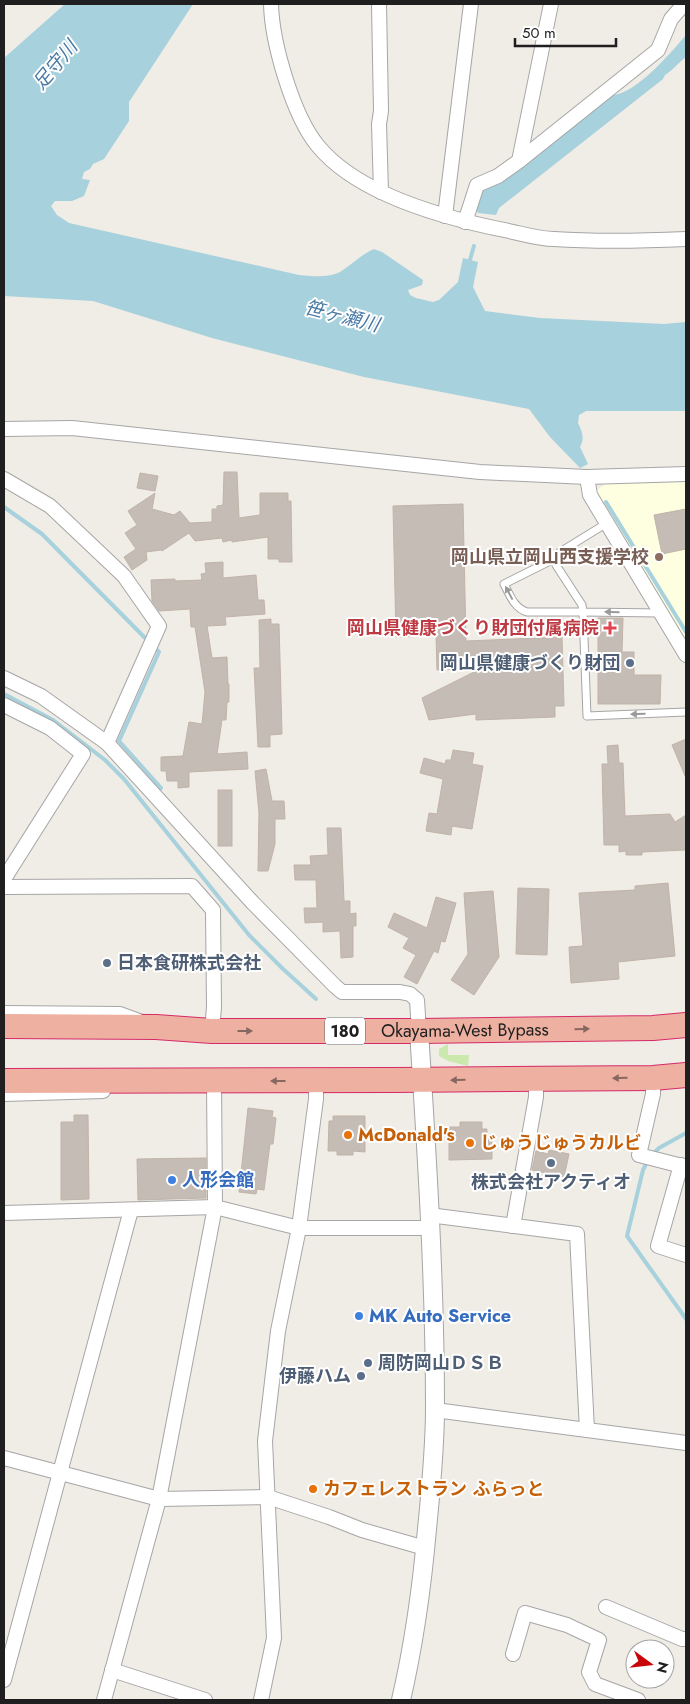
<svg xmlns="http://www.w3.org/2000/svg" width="690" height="1704" viewBox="0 0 690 1704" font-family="Jost,'Noto Sans JP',sans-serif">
	<rect width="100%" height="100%" fill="#f0ece6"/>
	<polygon fill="#fefee0" points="686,482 686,643 593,493 605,484"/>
	<polygon fill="#cbe8ad" points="448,1044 448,1055 469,1055 468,1066 448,1061 439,1056 439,1049"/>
	<g fill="#a7d1dc">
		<path d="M65,4H193L129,102V121L104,159L93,164L90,169L84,172L82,179L90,180L84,196L72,201H55L51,206L57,215L69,223L299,275C311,276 326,278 338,273C351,266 360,255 374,249L382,252L423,280L422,285L408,290L410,295L416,298L433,302L439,300L458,282L463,258L478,262L473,287L485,311L540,318L664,324L686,322V411H586L579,415L578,423C582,432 585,437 580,447L588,464L580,468L550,437L529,409L364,377L212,338L93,301L4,296V58Z"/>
		<path d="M686,35V57C678,63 673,70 665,75L663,79L499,208L496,215L478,213L474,207L479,189L484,190L500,183L614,95C637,92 671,53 686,35Z"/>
	</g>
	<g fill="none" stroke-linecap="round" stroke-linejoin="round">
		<g stroke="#a7d1dc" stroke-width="4">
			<polyline points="469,263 474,246"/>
			<polyline points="606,502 686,632"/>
			<polyline points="4,507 42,534 159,652 119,741 161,788 156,792"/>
			<polyline points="4,694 53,720 105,760 124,779 249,935 282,968 316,999"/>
			<polyline points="652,1155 659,1148 686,1133"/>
			<polyline points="648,1160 643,1170 627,1236 686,1319"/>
		</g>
	</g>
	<g fill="#c4bcb5" stroke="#c1b3a8">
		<polygon points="224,472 237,472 239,518 260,515 260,493 288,493 288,501 291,501 292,562 279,562 279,559 268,559 268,537 232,542 232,540 223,542 222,538 195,541 189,533 162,551 161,550 146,552 147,560 132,570 124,557 136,549 125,533 137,525 128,511 155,493 152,509 174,515 180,511 190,523 212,522 212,509 217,509 217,506 223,505"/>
		<polygon points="140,473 158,476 155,491 137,488"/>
		<polygon points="463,504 466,641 562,637 564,706 555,706 555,717 476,720 476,714 429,720 422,698 482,668 437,670 436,636 396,637 393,506"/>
		<polygon points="686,509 686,549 662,554 654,515"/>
		<polygon points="223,562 223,578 256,575 258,600 264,600 265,614 225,617 226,625 207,626 212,658 227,657 228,684 229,684 229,702 227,702 226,720 222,720 217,754 247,752 248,769 189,772 189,787 178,788 178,781 167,781 166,771 161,771 161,757 183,756 189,722 202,724 205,692 195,627 191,627 190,609 159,611 152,601 151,580 175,579 175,581 202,580 201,574 206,573 205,563"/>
		<polygon points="598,618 623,618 622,652 634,652 634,675 661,675 660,704 598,704"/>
		<polygon points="271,619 271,624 279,624 282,734 270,735 270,747 258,747 254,668 260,668 259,620"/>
		<polygon points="686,739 686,778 672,745"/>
		<polygon points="618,745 619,763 623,763 625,816 670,814 675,822 686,815 686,850 642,852 642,855 626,855 626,851 619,852 619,845 604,845 602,764 608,764 607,746"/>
		<polygon points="453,750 474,753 472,764 483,766 472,829 452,826 451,835 426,831 429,813 437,814 443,779 420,773 424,758 445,764 446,760 451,760"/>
		<polygon points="266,769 272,801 284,801 285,819 275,819 275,844 268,871 258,871 259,813 255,771"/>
		<rect x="218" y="790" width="14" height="56"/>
		<polygon points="327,828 341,828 344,901 350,901 350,914 356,913 356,926 353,926 353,957 341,958 340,931 323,932 323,922 305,923 304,908 317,908 316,880 295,880 294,865 311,865 310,856 328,855"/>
		<polygon points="668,883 675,956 618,962 619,979 571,983 569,947 583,946 579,893 635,890 635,886"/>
		<polygon points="518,888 549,889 547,955 516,954"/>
		<polygon points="493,891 499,957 474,995 451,980 468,954 464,893"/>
		<polygon points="436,897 456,903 445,942 441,941 438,953 434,951 417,984 404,977 416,955 403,948 409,938 388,927 394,913 427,928"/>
		<polygon points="248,1108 273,1111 272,1117 276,1118 273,1144 270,1144 264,1190 257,1189 256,1194 239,1192"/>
		<polygon points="74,1115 88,1115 89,1199 61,1200 61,1122 74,1122"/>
		<polygon points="333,1116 365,1116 365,1152 353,1151 353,1155 337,1155 337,1151 328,1151 329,1121 333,1121"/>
		<polygon points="460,1122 482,1122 482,1129 487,1129 487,1136 492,1136 492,1159 449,1160 449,1127 460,1127"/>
		<polygon points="549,1150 569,1154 564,1177 532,1170 536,1151 548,1154"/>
		<polygon points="206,1158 206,1198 138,1200 137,1159"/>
	</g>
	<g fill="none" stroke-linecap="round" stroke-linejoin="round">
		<g stroke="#a6a6a6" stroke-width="9">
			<g id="service">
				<polyline points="607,523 560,552 556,558 556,565 582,605 583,612 661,613"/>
				<path d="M556,558L504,584C510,595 514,608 527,612H583L587,716L686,712"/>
			</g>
		</g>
		<g stroke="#a6a6a6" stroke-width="16">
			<g id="minor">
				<path d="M271,4C272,43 293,116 318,146C359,196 448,219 509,231C523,234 539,239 554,239C598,242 642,241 686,239"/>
				<polyline points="379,4 381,111 379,124 381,192"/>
				<polyline points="519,161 551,4"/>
				<polyline points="445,216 471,4"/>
				<polyline points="465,222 477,185 498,176 519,161 658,50 671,19 684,4"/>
				<polyline points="4,429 72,428 480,472 587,477 686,474"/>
				<polyline points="587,477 590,495 686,655"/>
				<polyline points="4,479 50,506 124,576 159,626 107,743"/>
				<polyline points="4,678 41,696 107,743 253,903 335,986 342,992 400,992 410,994 417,1000 419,1031"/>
				<polyline points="4,705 50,728 83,754 4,879"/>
				<polyline points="4,887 192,886 213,910 214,1007 212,1031"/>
				<polyline points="4,1013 120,1014 139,1021"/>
				<polyline points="653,1078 653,1094 639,1155 686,1167"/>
				<polyline points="4,1094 103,1091"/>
				<polyline points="681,1165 658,1246 686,1255"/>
				<polyline points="4,1213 215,1207 299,1228 430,1228"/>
				<polyline points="429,1215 577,1234 587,1430"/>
				<polyline points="513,1226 536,1097 536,1079"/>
				<polyline points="435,1410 686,1443"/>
				<polyline points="4,1458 159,1499 268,1497 329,1517 362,1530 425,1548"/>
				<polyline points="606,1607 682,1639 686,1639"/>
				<polyline points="513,1654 525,1613 567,1625 599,1640 589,1672 595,1684 638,1700"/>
				<polyline points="112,1670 205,1700"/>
				<polyline points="4,1680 131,1210"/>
				<polyline points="104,1700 159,1499 215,1207 214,1081"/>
				<polyline points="261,1700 274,1638 265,1441 278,1331 299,1228 316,1099 316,1081"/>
			</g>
		</g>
		<g stroke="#a6a6a6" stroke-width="20">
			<path id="tertiary" d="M401,1700C414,1644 422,1586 427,1529C431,1489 435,1448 435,1408C435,1283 427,1157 419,1031"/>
		</g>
		<g stroke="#d62a68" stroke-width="26">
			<g id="trunk">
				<path id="s1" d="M4,1026L156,1027L212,1031H419L653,1028L686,1025"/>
				<polyline points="4,1081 394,1080 653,1078 686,1075"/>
			</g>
		</g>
		<use href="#service" stroke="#fff" stroke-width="7"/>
		<use href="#minor" stroke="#fff" stroke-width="14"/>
		<use href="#tertiary" stroke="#fff" stroke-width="18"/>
		<use href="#trunk" stroke="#eeb1a1" stroke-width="24"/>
	</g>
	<defs><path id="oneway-solid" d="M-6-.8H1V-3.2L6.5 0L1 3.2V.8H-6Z" transform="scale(1.25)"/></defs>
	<g fill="#9a9a9a">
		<use href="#oneway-solid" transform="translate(509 593) rotate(-118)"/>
		<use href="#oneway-solid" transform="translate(612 612) rotate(-179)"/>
		<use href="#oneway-solid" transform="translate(638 714) rotate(178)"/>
	</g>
	<g fill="#866860">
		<use href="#oneway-solid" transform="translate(582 1029) rotate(-1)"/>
		<use href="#oneway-solid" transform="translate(245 1031)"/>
		<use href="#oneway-solid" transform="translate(620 1078) rotate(179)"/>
		<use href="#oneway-solid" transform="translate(458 1080) rotate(179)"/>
		<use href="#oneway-solid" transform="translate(278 1081) rotate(180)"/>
	</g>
	<circle fill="#8d6e63" stroke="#fff" stroke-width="2" cx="659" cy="557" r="5"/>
	<path fill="#e0444e" stroke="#fff" stroke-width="2" d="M607.5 620.5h5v5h5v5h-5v5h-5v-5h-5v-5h5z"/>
	<g fill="#5c6f8a" stroke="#fff" stroke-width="2">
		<circle cx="630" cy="663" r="5"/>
		<circle cx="107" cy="963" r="5"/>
		<circle cx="551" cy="1163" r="5"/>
		<circle cx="368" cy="1363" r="5"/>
		<circle cx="361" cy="1376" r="5"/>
	</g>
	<g fill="#e8710a" stroke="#fff" stroke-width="2">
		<circle cx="348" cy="1135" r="5"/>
		<circle cx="470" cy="1143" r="5"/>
		<circle cx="313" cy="1489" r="5"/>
	</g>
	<g fill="#3f7fe0" stroke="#fff" stroke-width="2">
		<circle cx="172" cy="1180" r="5"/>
		<circle cx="359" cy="1316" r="5"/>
	</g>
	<g text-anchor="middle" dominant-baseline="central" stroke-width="4" stroke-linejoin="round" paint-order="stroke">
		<rect fill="#fff" stroke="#626262" stroke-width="1" x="325" y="1017.5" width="40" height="27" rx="4"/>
		<g font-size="16" font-weight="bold" fill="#1f1f1f">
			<text x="345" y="1031">180</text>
		</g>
		<g font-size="18" font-weight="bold" fill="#785e54" stroke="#fff" text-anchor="end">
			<text x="649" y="557">岡山県立岡山西支援学校</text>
		</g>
		<g font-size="18" font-weight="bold" fill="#be3a42" stroke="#fff" text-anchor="end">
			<text x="599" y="628">岡山県健康づくり財団付属病院</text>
		</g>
		<g font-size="18" font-weight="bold" fill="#4e5e75" stroke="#fff" text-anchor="end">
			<text x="620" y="663">岡山県健康づくり財団</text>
			<text x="117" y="963" text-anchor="start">日本食研株式会社</text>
			<text x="551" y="1182" text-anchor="middle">株式会社アクティオ</text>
			<text x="378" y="1363" text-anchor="start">周防岡山ＤＳＢ</text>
			<text x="351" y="1376">伊藤ハム</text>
		</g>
		<g font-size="18" fill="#1f1f1f" stroke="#fff">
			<text stroke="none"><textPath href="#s1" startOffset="461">Okayama-West Bypass</textPath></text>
		</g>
		<g font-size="18" font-weight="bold" fill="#c56008" stroke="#fff" text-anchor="start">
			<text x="358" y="1135">McDonald's</text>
			<text x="480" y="1143">じゅうじゅうカルビ</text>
			<text x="323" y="1489">カフェレストラン ふらっと</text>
		</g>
		<g font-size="18" font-weight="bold" fill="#366cbe" stroke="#fff" text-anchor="start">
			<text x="182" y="1180">人形会館</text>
			<text x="369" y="1316">MK Auto Service</text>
		</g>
		<g font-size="19" font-style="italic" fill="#4b7aa4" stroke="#fff">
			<text transform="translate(55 65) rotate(-50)">足守川</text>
			<text transform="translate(342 316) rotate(14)">笹ヶ瀬川</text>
		</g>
	</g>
	<rect width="690" height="1704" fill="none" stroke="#1f1f1f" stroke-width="10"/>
	<g transform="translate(650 1664) rotate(105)"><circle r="24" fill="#ffffff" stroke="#a5a5a5"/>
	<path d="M0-4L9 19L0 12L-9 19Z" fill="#c80609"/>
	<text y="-8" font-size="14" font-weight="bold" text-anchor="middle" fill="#1f1f1f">N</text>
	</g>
	<path d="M515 38v8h101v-8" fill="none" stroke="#1f1f1f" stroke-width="2.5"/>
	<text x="522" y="38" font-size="15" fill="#1f1f1f" stroke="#ffffff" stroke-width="4" paint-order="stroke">50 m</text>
</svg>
